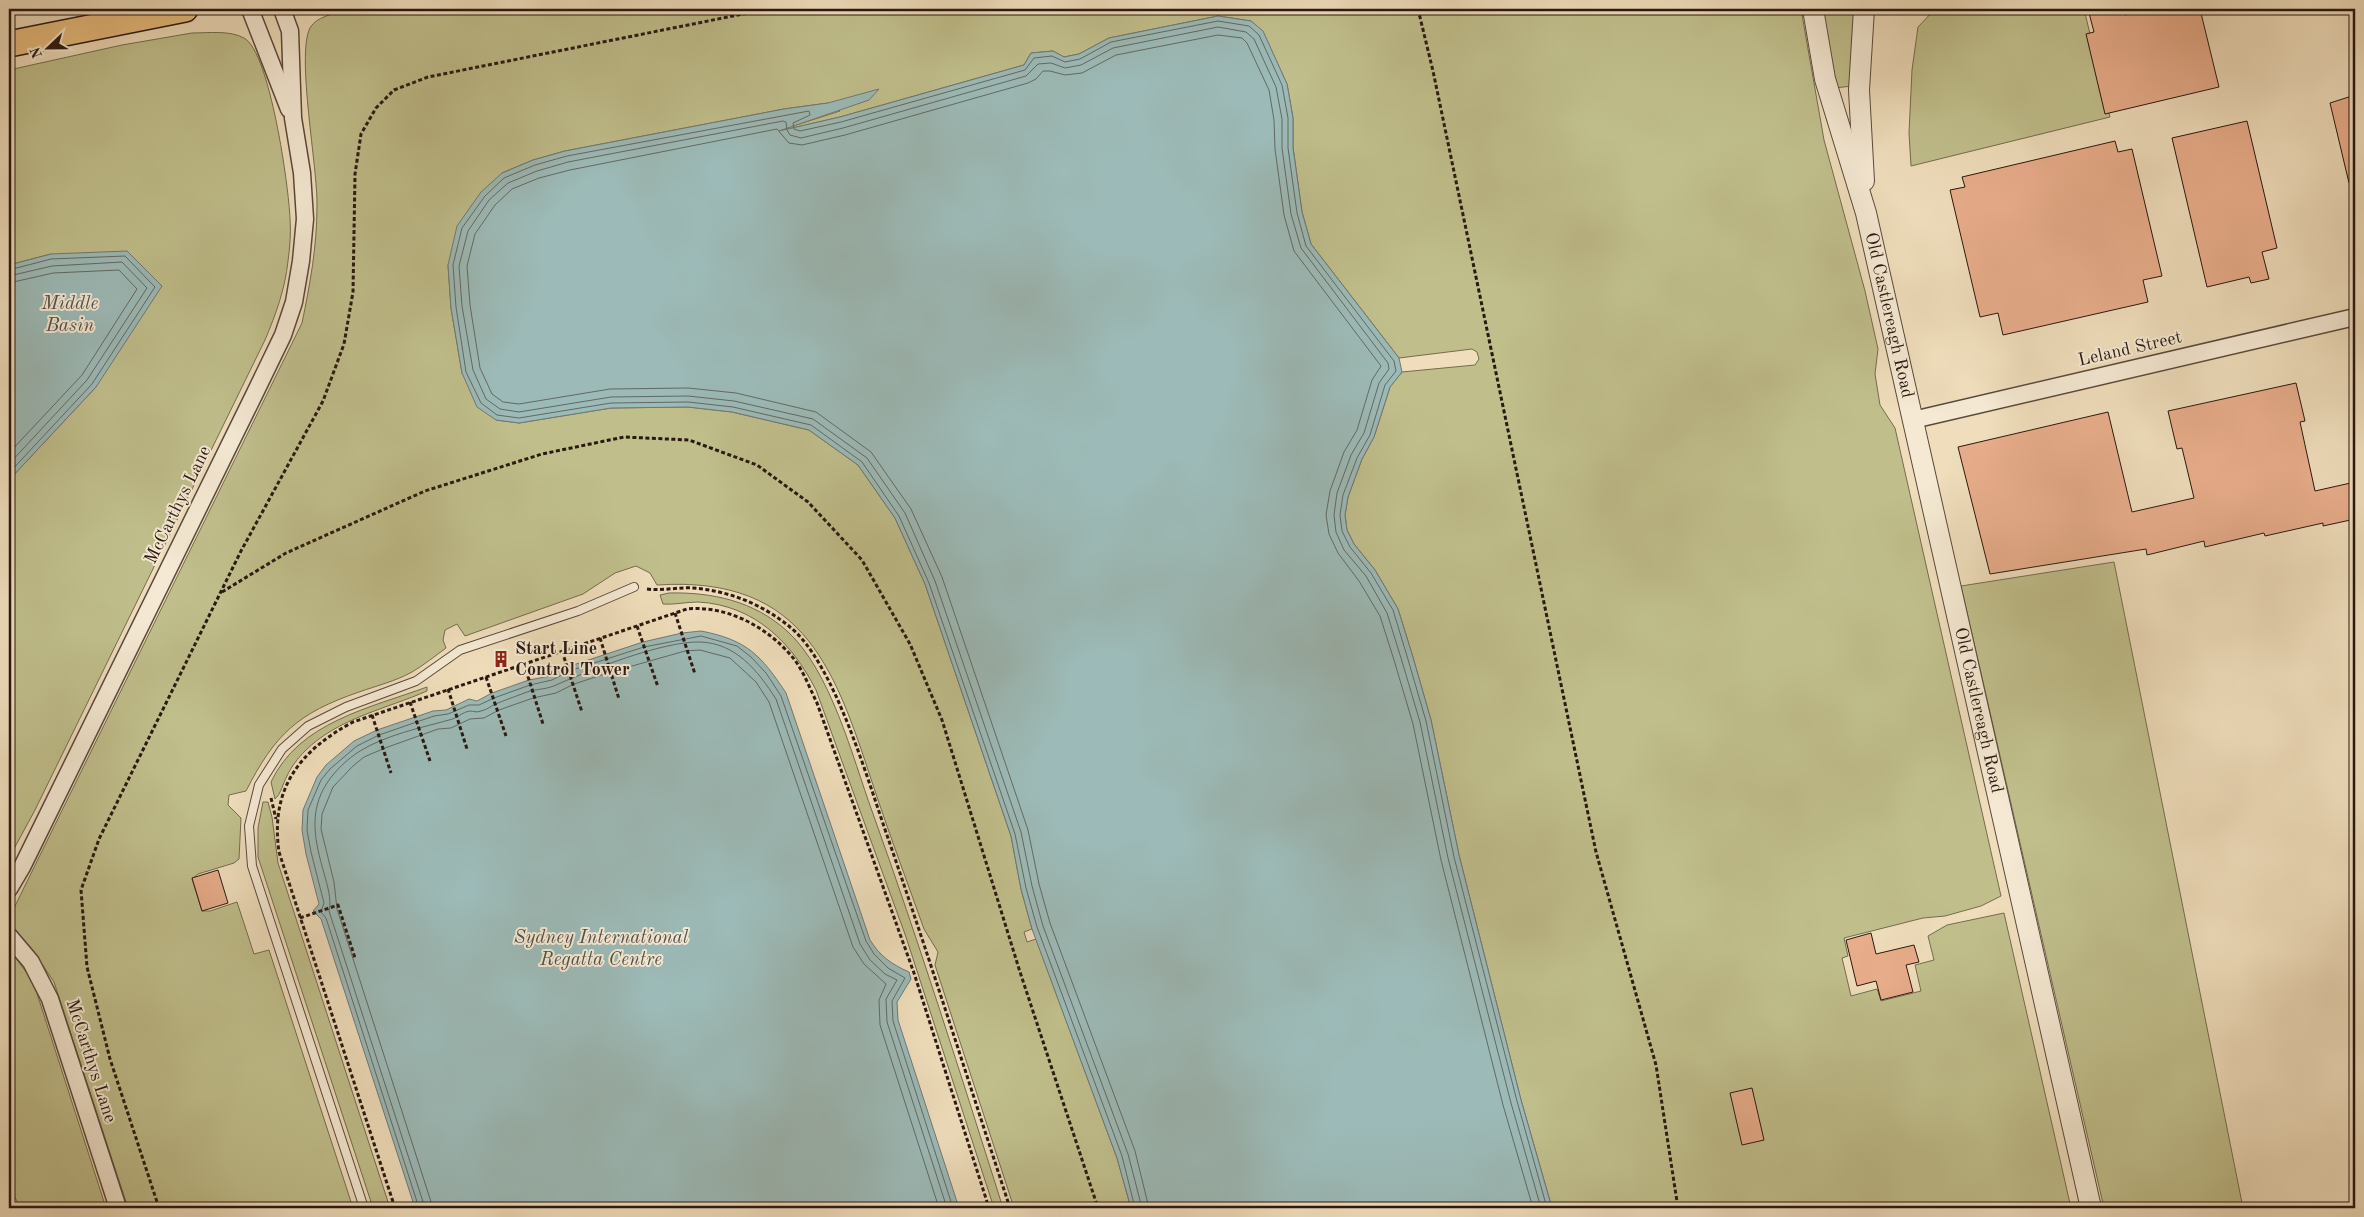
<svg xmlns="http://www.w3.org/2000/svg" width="2364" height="1217" viewBox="0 0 2364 1217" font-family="'Old Standard TT',serif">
	<rect width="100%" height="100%" fill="#efddbb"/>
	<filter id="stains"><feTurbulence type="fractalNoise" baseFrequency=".004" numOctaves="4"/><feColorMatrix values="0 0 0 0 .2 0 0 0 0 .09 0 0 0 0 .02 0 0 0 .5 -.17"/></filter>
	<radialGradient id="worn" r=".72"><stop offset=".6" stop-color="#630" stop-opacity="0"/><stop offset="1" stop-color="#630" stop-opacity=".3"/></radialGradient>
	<g fill="#c0bf8c" stroke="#746c4e">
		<path d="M355,9H1801L1824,140L1865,291L1878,349L1875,374L1880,405L1895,428L2001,896L1981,906L1945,916L1923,918L1844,938L1848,956L1842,958L1851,996L1877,989L1881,1001L1921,991L1915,965L1934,960L1928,936L1947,925L2004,913L2071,1208H1552L1521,1100L1459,855L1431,720L1412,654L1398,609L1375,570L1354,544L1347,530L1345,515L1348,497L1362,459L1374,437L1390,387L1402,372L1475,365L1479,359L1477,352L1472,349L1399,358L1311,244L1302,212L1293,147V118L1287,84L1263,32L1251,21L1218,16L1109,38L1079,54L1064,57L1053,51L1031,53L1024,65L840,117L771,133L840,111L828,103L784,109L565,151L533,160L502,173L448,265L451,308L462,373L496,420L519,423L611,408L688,407L732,412L809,430L858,465L895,518L925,584L1011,836L1021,889L1032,929L1024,932L1027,942L1036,939L1117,1158L1131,1208H1014L935,965L938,952L924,929C908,884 891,839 876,794C836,673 808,575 657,585L650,573L636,566L615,573L583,594L465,636L457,624L445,630L443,640L446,648C435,656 424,665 412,672C396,681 376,686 359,692C298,713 275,734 246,791L229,795L228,805L241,818L239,859L234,863L198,874L192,879L202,911H210L237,902L254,954L269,950L353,1208H128L54,982L32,949L14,928V908L302,323C310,284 317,247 317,206C318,169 296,55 310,28C317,15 341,12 355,9Z"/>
		<polygon points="1823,9 1855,9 1852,86 1835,88"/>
		<polygon points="1935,9 2084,9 2110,117 1911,166 1909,133 1912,70 1918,27"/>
		<path d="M192,33C207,33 230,30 244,38C270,52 289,188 290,219C291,232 290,247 288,261C285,289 276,314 265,340L35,810L9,858V480L96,387L51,254L9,265V70L122,45Z"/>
		<polygon points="2114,562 2243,1208 2104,1208 1961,586"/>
		<path d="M669,593C712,592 754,601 787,631C831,671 852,756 872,811C919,942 961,1075 1003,1208H994L906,937L816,690C792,643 755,605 698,602C686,602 674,605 663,604L660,595Z"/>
		<path d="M427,687V691C386,709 338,718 305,751C298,758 291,767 287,776C283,783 281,794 275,799L271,782C299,722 370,708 427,687Z"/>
		<polygon points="263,802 268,802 272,817 278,863 390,1208 373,1208 258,857 258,828"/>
		<polygon points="9,949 33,981 106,1208 21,1208 9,1187"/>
	</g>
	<g fill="#9cbab7" stroke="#6e7975">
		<polygon points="1218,16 1251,21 1263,31 1287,84 1293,118 1293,148 1302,212 1311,244 1399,358 1402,372 1390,387 1374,437 1362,459 1348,497 1345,515 1347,530 1354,544 1375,570 1398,609 1412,654 1431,720 1459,855 1521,1100 1552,1208 1131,1208 1117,1158 1032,929 1021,889 1011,836 925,584 895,518 858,465 809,430 732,412 688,407 611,408 519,423 496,420 477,407 462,373 451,308 448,265 457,226 481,192 502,173 533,160 565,151 784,109 828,103 879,89 869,100 779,131 840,117 1024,65 1031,53 1053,51 1064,57 1079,54 1109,38"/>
		<polygon points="127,251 162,286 96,387 9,480 9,265 51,254"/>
		<path d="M701,631C747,640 761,655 786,693L870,940C880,956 891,964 909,972L911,979L897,1002L898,1020L959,1208H415L321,919L313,911L319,904L306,854L302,830L303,810L317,777L326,765L354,741L377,730L433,711L446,710L469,699L477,701L492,693L529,680L550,676L567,667L643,642L682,633Z"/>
	</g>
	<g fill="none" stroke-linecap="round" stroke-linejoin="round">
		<g stroke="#626964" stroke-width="1">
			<polyline points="9,270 51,259 125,256 155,287 92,384 9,473"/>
			<polyline points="9,276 52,266 122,262 147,288 87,380 9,464"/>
			<polyline points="9,283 53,273 119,270 137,289 82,375 9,453"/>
			<polyline points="419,1208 326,918 321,912 324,903 311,852 307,830 308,810 321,780 330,769 357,746 379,735 434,716 448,714 469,705 479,705 494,698 530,685 552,680 569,671 644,647 701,636 737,646 751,657 766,673 781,696 866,941 874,954 888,968 905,978 892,1001 893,1021 953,1208"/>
			<path d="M425,1208L329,911C332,899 327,885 324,873C315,842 308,812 327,783C335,771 347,759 360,751C386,735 420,728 449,720C456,719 462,712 470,711C473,711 477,713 481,711C487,710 492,705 498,703C508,699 519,695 530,691C538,689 548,689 556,685C590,670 663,641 700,642C736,643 758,671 776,699L860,944L870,960L885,974L897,980L886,999L887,1022L947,1208"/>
			<polyline points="433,1208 337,909 334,882 321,829 322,814 333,787 353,766 364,757 385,748 438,729 451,728 470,719 484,718 499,710 533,698 556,693 574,684 611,672 685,651 700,650 730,658 756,682 769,702 853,947 864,964 886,984 879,1000 880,1025 939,1208"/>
			<polyline points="1135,1208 1122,1156 1037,927 1026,888 1015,834 929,583 899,516 862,462 811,425 733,407 688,402 611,403 519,418 497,415 481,403 466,372 456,307 453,265 462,228 485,196 504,178 535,165 567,156 809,111 810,115 793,123 794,129 800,131 841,122 1025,70 1034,58 1052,56 1065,62 1080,59 1111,42 1218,21 1249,26 1259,35 1282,85 1288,118 1288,148 1297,213 1306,246 1394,361 1396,371 1385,385 1370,435 1357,458 1343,495 1340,515 1342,531 1350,547 1371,573 1393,610 1407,656 1426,721 1454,857 1517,1101 1547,1208"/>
			<polyline points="1142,1208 1128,1154 1043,926 1032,886 1021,832 935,581 905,513 867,458 813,419 734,401 688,396 611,397 519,412 500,409 486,399 473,370 462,306 459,266 468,231 489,200 508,183 537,171 568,162 783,121 786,122 787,130 790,135 801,138 843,128 1026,76 1038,64 1051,63 1065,68 1081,65 1113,48 1218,27 1246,32 1254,39 1276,87 1282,119 1282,148 1291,214 1301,248 1388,363 1389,369 1379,383 1364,433 1351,455 1337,493 1334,515 1336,532 1344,550 1366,576 1387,613 1401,658 1420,722 1448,858 1511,1103 1541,1208"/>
			<polyline points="1149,1208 1135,1151 1050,923 1039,884 1028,830 942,577 911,509 871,452 816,412 736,393 688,388 610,389 519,404 503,402 492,394 480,368 470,305 467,266 475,234 495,205 512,189 539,178 570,170 777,129 789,143 802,145 845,135 1028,83 1036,79 1043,71 1050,71 1065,75 1082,73 1116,55 1218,35 1242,38 1247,43 1269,90 1274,120 1275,149 1284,215 1294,251 1381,366 1372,380 1357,430 1344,452 1330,491 1326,515 1329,534 1338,553 1359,581 1380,616 1394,660 1413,724 1441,860 1503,1105 1533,1208"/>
		</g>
	</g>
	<g fill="#e8ad8b" stroke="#291811">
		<polygon points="2088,9 2124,9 2125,15 2150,9 2200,9 2219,87 2105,114 2086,34 2094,32"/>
		<polygon points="2355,95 2355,182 2349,183 2330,103"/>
		<polygon points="2247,121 2277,248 2262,252 2269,279 2251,283 2249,277 2207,287 2172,138"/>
		<polygon points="2115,141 2118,152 2132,149 2162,276 2143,280 2148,302 2003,335 1998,313 1980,317 1950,190 1965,187 1962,177"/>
		<polygon points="2296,383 2305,421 2300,422 2315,491 2355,482 2355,519 2323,526 2323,523 2265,536 2264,533 2205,547 2204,541 2147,555 2146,549 1990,574 1958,447 2108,412 2132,512 2194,498 2182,448 2177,449 2168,411"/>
		<polygon points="218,870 228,903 202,911 192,878"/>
		<polygon points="1871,933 1876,954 1914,945 1919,962 1906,965 1913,992 1881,1000 1876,981 1857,986 1846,940"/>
		<polygon points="1752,1088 1764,1140 1742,1145 1730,1093"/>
	</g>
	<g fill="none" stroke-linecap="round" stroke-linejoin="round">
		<g stroke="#5a493c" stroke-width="10">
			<polyline id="service" points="364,1208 252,866 249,826 259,785 282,749 308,726 346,707 416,681 460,650 578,611 634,587"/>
		</g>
		<g stroke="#5a493c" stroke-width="19">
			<g id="minor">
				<polyline points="250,9 289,109"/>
				<polyline points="1913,420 2355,317"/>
				<polyline points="9,889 22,867 254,395 283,335 294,302 301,261 305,219 302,173 293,118 290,31 282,9"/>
				<polyline points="9,936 31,962 50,999 118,1208"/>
			</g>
		</g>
		<g stroke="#5a493c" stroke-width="22">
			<g id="tertiary">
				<path id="s1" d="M1813,9L1825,79L1866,213L2091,1208"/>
				<polyline points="1864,9 1859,90 1864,181"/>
			</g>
		</g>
		<g stroke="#291811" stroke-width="28">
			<polyline id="primary" points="9,44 185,9"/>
		</g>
		<g stroke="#291811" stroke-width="3" stroke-dasharray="4 2.5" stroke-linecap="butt">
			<polyline points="1418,9 1433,71 1596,852 1656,1065 1678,1208"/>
			<path d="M647,589C663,591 678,587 693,588C729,591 762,604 790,627C835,663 869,785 889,841C931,963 970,1086 1010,1208"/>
			<polyline points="222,592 286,553 425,491 542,454 624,437 689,440 757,465 808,502 862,560 910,644 942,720 1020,972 1098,1208"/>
			<polyline points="675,613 695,674"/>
			<polyline points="637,626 658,687"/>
			<polyline points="600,638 619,699"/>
			<polyline points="562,651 582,712"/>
			<polyline points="524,664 543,724"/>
			<polyline points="486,677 506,736"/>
			<polyline points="448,689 467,749"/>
			<polyline points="410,702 430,761"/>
			<polyline points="372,715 391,773"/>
			<polyline points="271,798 276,819"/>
			<polyline points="300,918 338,905 355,958"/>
			<polyline points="159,1208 110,1059 87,967 81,890 99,839 241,551 323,401 344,344 353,292 355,174 361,134 376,108 394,90 428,77 768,9"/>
			<path d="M395,1208L279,852C270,789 299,751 353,722L687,609C728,605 769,628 794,659C804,672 810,689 817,703L914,973L989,1208"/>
		</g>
		<use href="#service" stroke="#f5e9d3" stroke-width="8"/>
		<use href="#minor" stroke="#f5e9d3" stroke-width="16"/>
		<use href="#tertiary" stroke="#f5e9d3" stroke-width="20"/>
		<use href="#primary" stroke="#e8be7e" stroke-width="25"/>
	</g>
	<defs>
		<g id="building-bare" transform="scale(1.35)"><path d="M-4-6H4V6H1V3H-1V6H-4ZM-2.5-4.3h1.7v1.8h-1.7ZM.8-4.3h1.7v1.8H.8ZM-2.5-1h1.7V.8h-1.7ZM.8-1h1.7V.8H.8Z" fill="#8f2418" stroke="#f5e9d3" stroke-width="2.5" paint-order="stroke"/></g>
	</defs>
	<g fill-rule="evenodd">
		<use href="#building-bare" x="501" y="659"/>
	</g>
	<g text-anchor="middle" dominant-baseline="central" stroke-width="4" stroke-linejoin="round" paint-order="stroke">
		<g font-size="18" fill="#291811" stroke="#f5e9d3">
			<text stroke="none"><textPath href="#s1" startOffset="316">Old Castlereagh Road</textPath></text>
			<text transform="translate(2130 349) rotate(-13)">Leland Street</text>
			<text transform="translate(178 505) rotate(-64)">McCarthys Lane</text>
			<text stroke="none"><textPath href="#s1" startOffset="721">Old Castlereagh Road</textPath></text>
			<text transform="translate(91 1061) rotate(72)">McCarthys Lane</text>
		</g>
		<g font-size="18" font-weight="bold" fill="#291811" stroke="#f5e9d3" text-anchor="start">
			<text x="515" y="649">Start Line<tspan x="515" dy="21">Control Tower</tspan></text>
		</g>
		<g font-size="19" font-style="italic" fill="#51514b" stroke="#f5e9d3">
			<text x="70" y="304">Middle<tspan x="70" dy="22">Basin</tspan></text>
			<text x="601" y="938">Sydney International<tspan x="601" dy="22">Regatta Centre</tspan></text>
		</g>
	</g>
	<rect width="2364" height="1217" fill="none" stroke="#efddbb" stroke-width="30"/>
	<rect x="10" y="10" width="2344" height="1197" fill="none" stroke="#291811" stroke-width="2.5"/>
	<rect x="15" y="15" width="2334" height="1187" fill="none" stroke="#291811"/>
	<g transform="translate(48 48) rotate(248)" stroke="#f5e9d3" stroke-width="4" paint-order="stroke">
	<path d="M0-4L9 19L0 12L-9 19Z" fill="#291811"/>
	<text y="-8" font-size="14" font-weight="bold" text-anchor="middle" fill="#291811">N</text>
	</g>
	<rect width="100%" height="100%" filter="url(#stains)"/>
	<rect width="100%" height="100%" fill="url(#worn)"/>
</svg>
